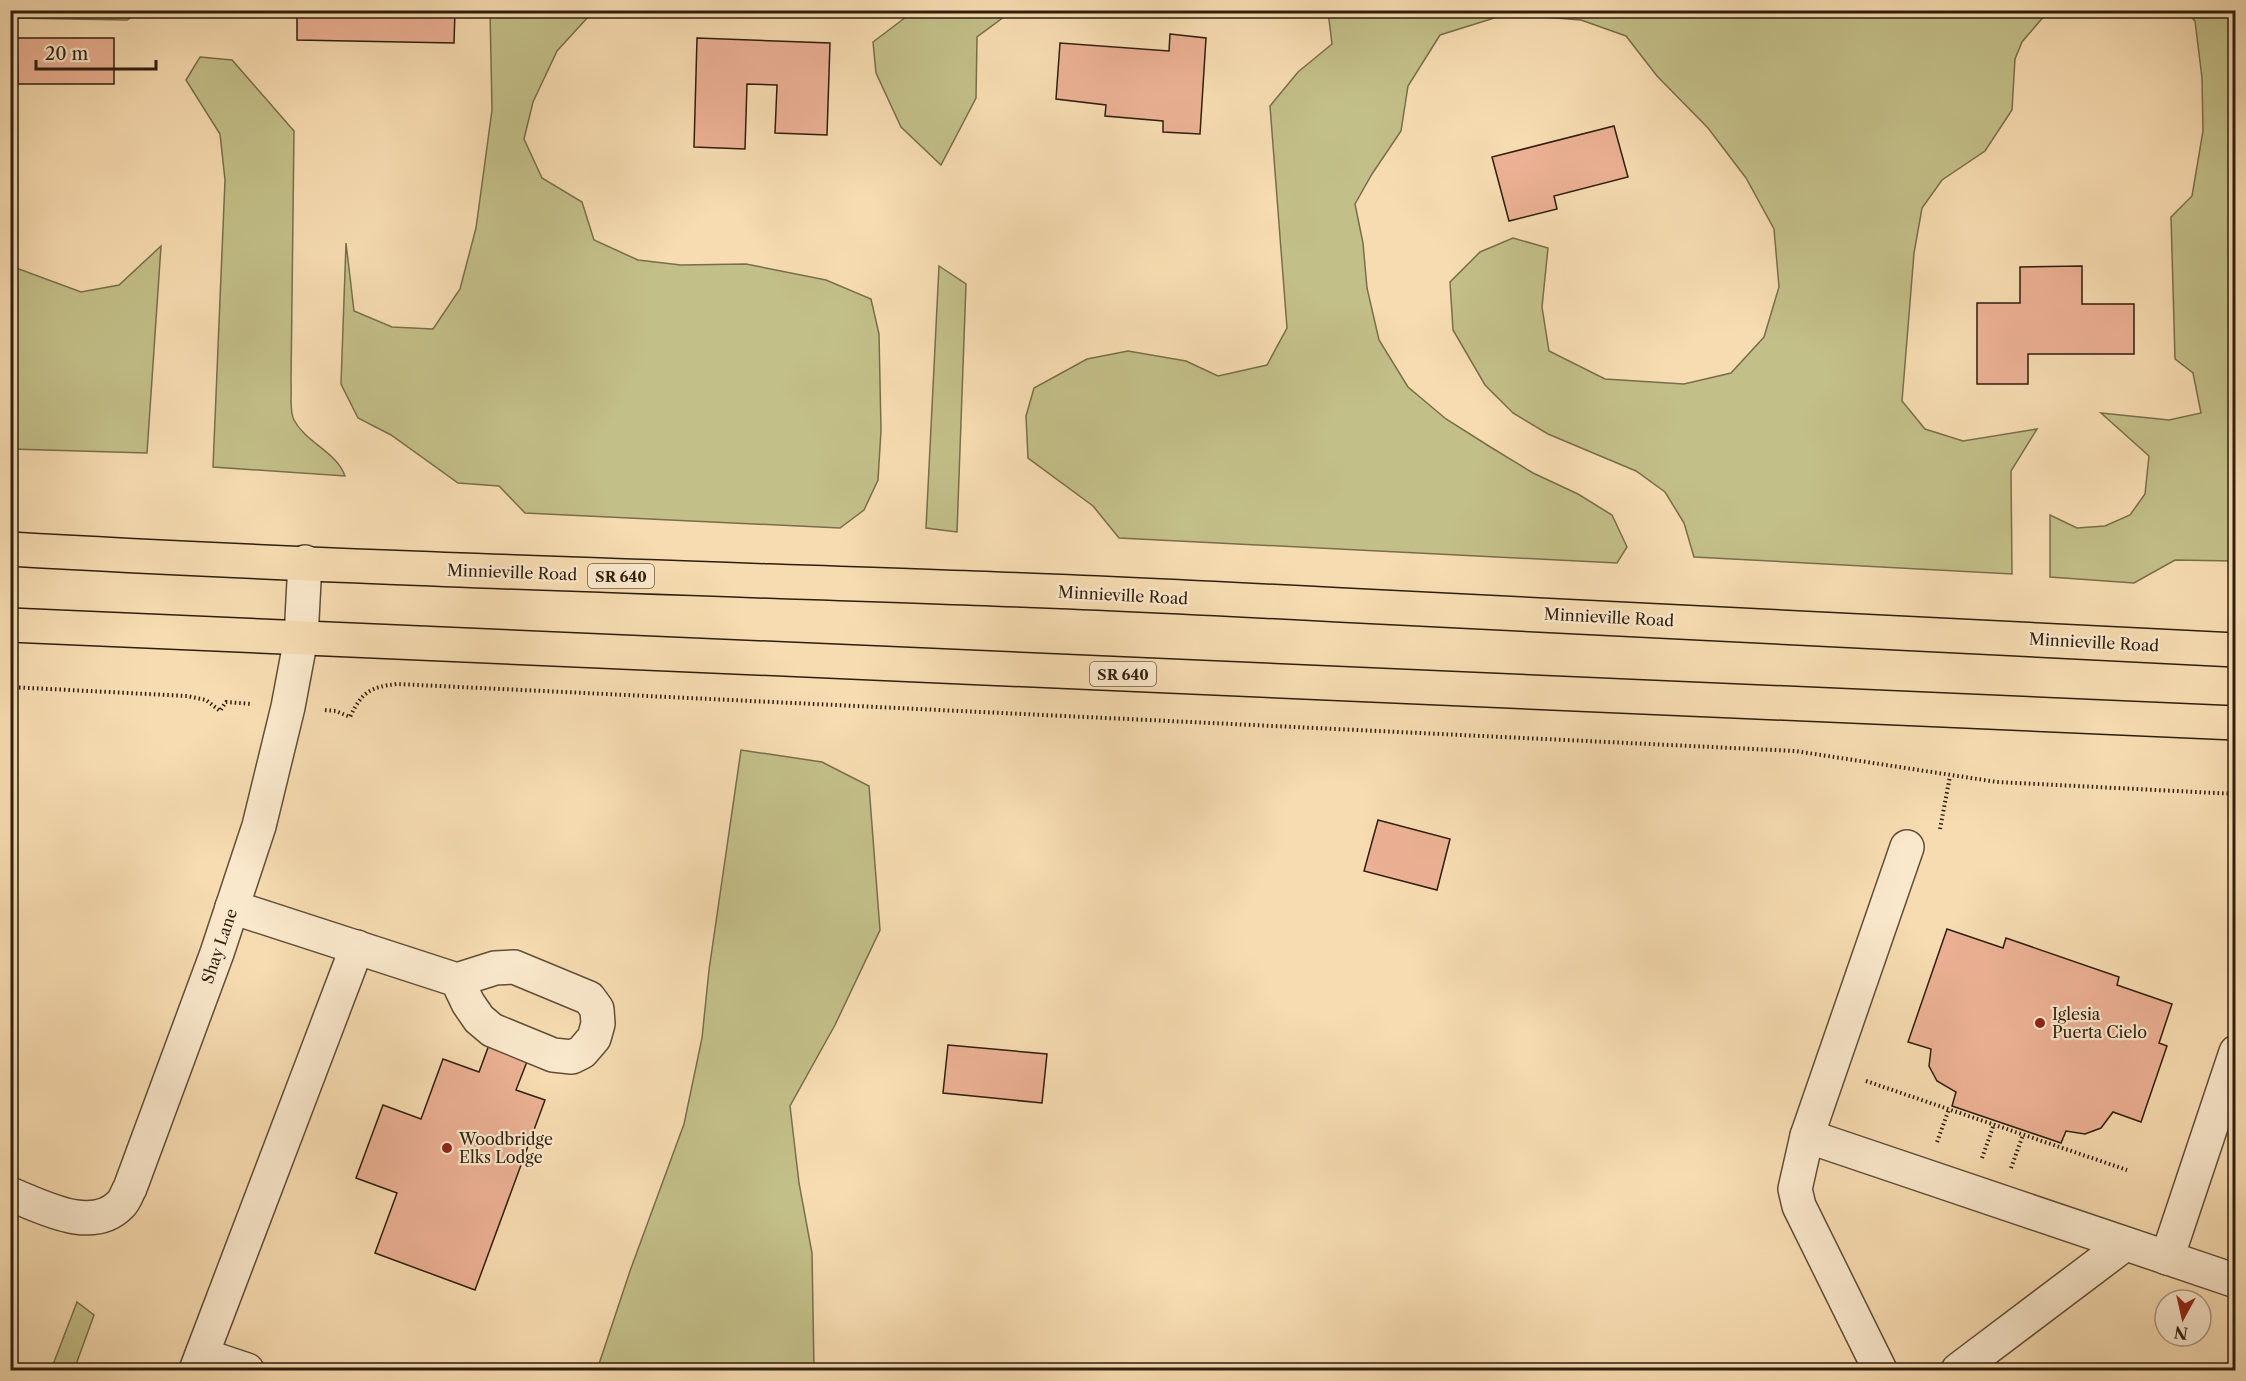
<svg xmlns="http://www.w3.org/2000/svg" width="2246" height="1381" viewBox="0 0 2246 1381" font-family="'Libre Caslon Text',serif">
	<rect width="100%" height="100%" fill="#f7dcb1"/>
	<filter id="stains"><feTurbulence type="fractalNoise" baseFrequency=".00333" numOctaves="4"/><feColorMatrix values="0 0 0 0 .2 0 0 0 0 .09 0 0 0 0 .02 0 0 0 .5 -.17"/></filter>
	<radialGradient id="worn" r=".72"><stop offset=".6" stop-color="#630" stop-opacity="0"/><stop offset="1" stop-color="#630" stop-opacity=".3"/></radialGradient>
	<g fill="#c3bf88" stroke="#796e4b" stroke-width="1.5">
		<polygon points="11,10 141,10 142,11 127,20 11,18"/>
		<polygon points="490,11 579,11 589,16 557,51 533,102 524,139 542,178 582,202 594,240 638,260 681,265 746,264 826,280 871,299 879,334 881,430 878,480 864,510 840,528 525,513 499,486 458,483 391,435 358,418 341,384 346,243 354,311 392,327 433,329 460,289 476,228 492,110"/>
		<polygon points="906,11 1012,11 977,37 976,98 941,165 901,127 876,73 873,42 906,17"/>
		<polygon points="1328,11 2053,11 2045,15 2022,42 2015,59 2012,110 1985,151 1942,180 1922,208 1914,253 1902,401 1925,429 1963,441 2037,429 2011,471 2012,574 1694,557 1684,523 1665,492 1636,471 1548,434 1513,413 1485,385 1453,330 1450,282 1480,252 1513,238 1548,248 1542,307 1549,351 1605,379 1684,384 1731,373 1764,337 1779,287 1774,229 1746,178 1708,128 1657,76 1626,36 1581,20 1507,14 1440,35 1408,86 1401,131 1372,174 1355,204 1363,243 1367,288 1379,340 1408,387 1446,419 1492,448 1533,473 1578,494 1612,515 1627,547 1617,563 1119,538 1093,506 1028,458 1026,416 1034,388 1087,359 1128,351 1186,361 1218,376 1267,365 1287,328 1270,106 1298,72 1332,44"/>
		<polygon points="2185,11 2235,11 2235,561 2175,560 2134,583 2050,577 2050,515 2077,528 2105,526 2130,515 2145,494 2149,456 2101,413 2169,420 2201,413 2193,373 2175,359 2171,217 2192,196 2203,131 2202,78 2195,21"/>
		<path d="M200,57L232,60L294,131L291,382C292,393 289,411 294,420C306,443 336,451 345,476L213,467L225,180L220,134L186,80Z"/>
		<polygon points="161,246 147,453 11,449 11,266 81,292 119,285"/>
		<polygon points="939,266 966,284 957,532 926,528"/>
		<polygon points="741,750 822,762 869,786 880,930 835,1025 790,1106 799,1183 812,1253 814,1370 597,1370 630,1271 684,1124 702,1038 709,970"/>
		<polygon points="77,1302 94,1315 74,1370 51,1370"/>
	</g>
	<g fill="#ecb194" stroke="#2f1e0e" stroke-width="1.5">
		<polygon points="297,10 455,10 454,43 297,40"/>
		<polygon points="1170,34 1206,38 1200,134 1163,132 1163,121 1105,116 1106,105 1056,99 1060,43 1169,51"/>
		<polygon points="17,38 114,38 114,84 18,84"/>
		<polygon points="697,38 830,43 827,135 775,133 777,85 747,84 745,149 694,147"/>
		<polygon points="1614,126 1628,177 1554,196 1557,209 1509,221 1492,157"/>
		<polygon points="2082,266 2082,304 2134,304 2134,354 2028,354 2028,384 1977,384 1977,303 2020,303 2020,267"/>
		<polygon points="1378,820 1450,839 1437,890 1364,871"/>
		<polygon points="1947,929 2003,948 2006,938 2119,977 2117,985 2172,1004 2159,1043 2167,1046 2141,1122 2113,1112 2101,1128 2085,1134 2066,1131 2061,1143 1952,1106 1956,1092 1937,1081 1929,1066 1931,1049 1908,1042"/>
		<polygon points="489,1045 528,1059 516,1090 545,1100 475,1290 375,1253 397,1193 356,1178 383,1105 421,1119 443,1059 479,1072"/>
		<polygon points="948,1045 1047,1054 1042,1103 943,1093"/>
	</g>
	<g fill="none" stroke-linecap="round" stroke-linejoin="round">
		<g stroke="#614e37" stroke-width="36">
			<g id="minor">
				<polyline points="1907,847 1807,1136 2236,1281"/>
				<polyline points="232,907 457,980 495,968 514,967 589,998 597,1009 598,1024 594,1038 582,1052 572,1057 553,1055 492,1030 479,1019 468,1003 457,980"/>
				<polyline points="1807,1136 1795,1189 1799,1206 1880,1370"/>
				<path d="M10,1194C41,1206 92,1235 121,1204C125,1200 127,1193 130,1188L217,953L259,826L288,707L301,638L305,562"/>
				<polyline points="2167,1258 2236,1052"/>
				<polyline points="202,1355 247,1370"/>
				<polyline points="196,1370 357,947"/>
				<polyline points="1958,1370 2125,1244"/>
			</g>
		</g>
		<g stroke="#2f1e0e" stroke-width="36">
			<g id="major">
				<path d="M10,549C338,568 666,577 995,589C1110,593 1226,599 1341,605C1639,619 1937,634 2236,650"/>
				<polyline points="10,625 2236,723"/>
			</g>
		</g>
		<g stroke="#2f1e0e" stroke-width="4" stroke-dasharray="1.5 3" stroke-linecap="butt">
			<polyline points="10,687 187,696 206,700 220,711 226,702 252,704"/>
			<path d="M325,710L336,711L350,717C362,692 370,687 397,684L1795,751L1997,782L2236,794"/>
			<polyline points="1940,829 1950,776"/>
			<polyline points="1866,1081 2127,1170"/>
			<polyline points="1937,1142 1949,1109"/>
			<polyline points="1982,1158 1994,1124"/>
			<polyline points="2011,1168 2023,1135"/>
		</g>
		<use href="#minor" stroke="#fae8cc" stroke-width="33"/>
		<use href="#major" stroke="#f7dcb1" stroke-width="33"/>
	</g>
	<g fill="#8f2418" stroke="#fae8cc" stroke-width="2">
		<circle cx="2040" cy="1023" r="6"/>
		<circle cx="447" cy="1148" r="6"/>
	</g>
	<g text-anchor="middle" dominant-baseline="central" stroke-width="4.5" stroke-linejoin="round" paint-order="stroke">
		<g fill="#fae8cc" stroke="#6c5b47" stroke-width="1.5">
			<rect x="588" y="564" width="66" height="24" rx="4.5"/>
			<rect x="1090" y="662" width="66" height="24" rx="4.5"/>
		</g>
		<g font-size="15" font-weight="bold" fill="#2f1e0e">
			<text x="621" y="576">SR 640</text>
			<text x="1123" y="674">SR 640</text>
		</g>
		<g font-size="16" fill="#2f1e0e" stroke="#fae8cc">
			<text transform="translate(512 572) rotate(2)">Minnieville Road</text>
			<text transform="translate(1123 595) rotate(3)">Minnieville Road</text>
			<text transform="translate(1609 617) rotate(3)">Minnieville Road</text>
			<text transform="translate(2094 642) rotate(3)">Minnieville Road</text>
			<text transform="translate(219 946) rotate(-71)">Shay Lane</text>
		</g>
		<g font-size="16" fill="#2f1e0e" stroke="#fae8cc" text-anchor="start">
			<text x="2052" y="1014">Iglesia<tspan x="2052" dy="18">Puerta Cielo</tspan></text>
			<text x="459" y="1139">Woodbridge<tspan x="459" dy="18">Elks Lodge</tspan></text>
		</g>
	</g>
	<rect width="2246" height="1381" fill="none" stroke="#f7dcb1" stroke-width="36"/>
	<rect x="12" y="12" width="2222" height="1357" fill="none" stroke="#2f1e0e" stroke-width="3"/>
	<rect x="18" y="18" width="2210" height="1345" fill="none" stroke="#2f1e0e" stroke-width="1.5"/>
	<g transform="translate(2183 1318) rotate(188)"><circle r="28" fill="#fae8cc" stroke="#a99780" stroke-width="1.5"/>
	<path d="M0-4.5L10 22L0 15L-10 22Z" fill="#8f2418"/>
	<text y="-9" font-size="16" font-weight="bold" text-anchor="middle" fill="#2f1e0e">N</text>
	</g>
	<path d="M36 60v9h120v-9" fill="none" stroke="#2f1e0e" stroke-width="3"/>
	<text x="45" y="60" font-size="18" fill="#2f1e0e" stroke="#fae8cc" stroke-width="4.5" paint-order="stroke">20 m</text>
	<rect width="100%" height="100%" filter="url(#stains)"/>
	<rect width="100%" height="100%" fill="url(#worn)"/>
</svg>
